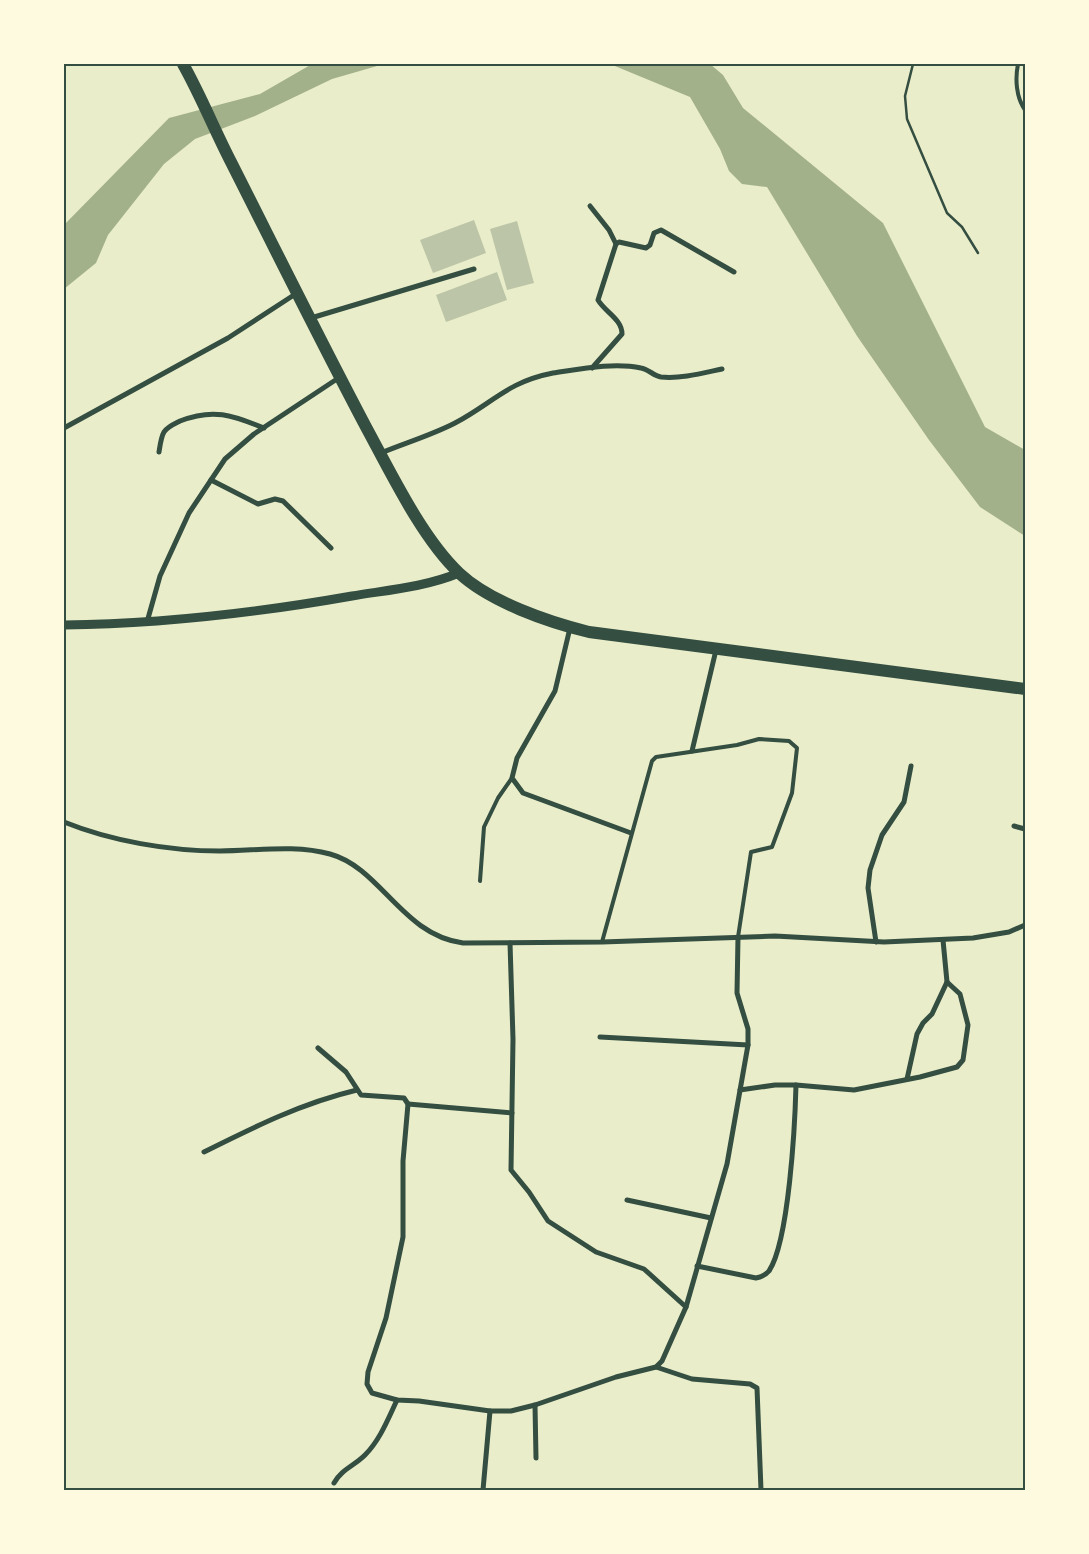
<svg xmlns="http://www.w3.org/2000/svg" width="1089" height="1554" viewBox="0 0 1089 1554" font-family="'Alegreya Sans',sans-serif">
	<rect width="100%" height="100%" fill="#e9edc9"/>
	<g fill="#a3b18a">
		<polygon points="312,64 384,64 332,79 255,116 195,139 164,164 108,235 96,263 64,289 64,225 169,118 260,94"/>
		<polygon points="610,64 710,64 723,75 743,108 883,223 985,427 1025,450 1025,536 980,507 929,440 857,336 767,187 742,184 729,171 720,149 690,97"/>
	</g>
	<g fill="#bcc5a7">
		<polygon points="474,220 486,253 433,273 420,240"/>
		<polygon points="517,221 534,283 507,290 490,229"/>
		<polygon points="497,272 507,300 446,322 436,295"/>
	</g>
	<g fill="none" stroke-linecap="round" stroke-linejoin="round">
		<polyline stroke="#344e41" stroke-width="2.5" points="913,64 905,96 907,119 947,213 962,227 978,253"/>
		<g stroke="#344e41" stroke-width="4">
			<path d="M1018,64C1015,79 1016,97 1025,110"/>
			<polyline points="480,881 484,827 498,798 512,778"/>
			<polyline points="602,942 652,761 656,757 737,745 759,739 789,741 797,748 792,793 772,847 751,852 738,937"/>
		</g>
		<g stroke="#344e41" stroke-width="5">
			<polyline points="590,206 609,230 616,244"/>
			<polyline points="311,318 474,269"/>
			<path d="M592,368L622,334C622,319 605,312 598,300L616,244L619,242L646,248L650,245L654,233L661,230L734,272"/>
			<polyline points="64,428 228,338 297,293"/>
			<path d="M159,452C160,446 161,437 164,432C167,427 174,424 180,421C213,408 232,415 264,428"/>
			<path d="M381,453C405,443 432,435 455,423C493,403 507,382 553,373C580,369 614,362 641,368C648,369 654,376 661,377C681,379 703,373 722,369"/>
			<polyline points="211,480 258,504 275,499 283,501 331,548"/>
			<polyline points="147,622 160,576 189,513 225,459 254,434 340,377"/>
			<polyline points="570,628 555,691 517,758 512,778 523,793 631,833"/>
			<polyline points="692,751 716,650"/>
			<path d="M64,822C111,841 169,851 220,851C255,851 295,844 330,854C381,868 402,935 463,943L602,942L775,936L884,942L973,938L1009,932L1025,925"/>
			<polyline points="1014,826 1025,829"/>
			<polyline points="876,942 868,888 870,870 882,835 904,802 911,766"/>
			<polyline points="510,943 513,1039 511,1170 529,1192 548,1221 596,1252 644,1269 686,1307"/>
			<polyline points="600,1037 748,1045"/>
			<polyline points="318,1048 346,1072 361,1095 404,1098 408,1104 403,1161 403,1237 386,1318 368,1372 367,1384 372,1393 397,1400 419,1401 490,1411 511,1411 535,1405 616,1377 656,1367 662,1361 686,1307 727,1164 748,1045 748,1029 737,993 738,937"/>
			<polyline points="907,1079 917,1034 923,1023 932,1014 947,982"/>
			<polyline points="740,1090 775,1085 796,1085 854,1090 920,1077 957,1067 963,1060 968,1025 960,994 947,982 943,940"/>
			<polyline points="408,1104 512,1113"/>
			<path d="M204,1152C254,1127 302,1103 357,1090"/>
			<polyline points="627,1200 711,1218"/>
			<path d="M697,1266L756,1278C761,1277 765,1276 769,1271C789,1241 795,1124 796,1085"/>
			<polyline points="656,1367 692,1379 750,1384 757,1388 761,1490"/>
			<polyline points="535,1405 536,1458"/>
			<path d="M334,1483C342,1469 354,1466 365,1455C380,1440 388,1419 397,1400"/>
			<polyline points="483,1490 490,1411"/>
		</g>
		<path stroke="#344e41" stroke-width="9" d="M64,625C160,624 256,613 352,596C388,590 425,587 459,573"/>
		<path stroke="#344e41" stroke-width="12" d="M183,64C201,96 214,129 231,162C276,251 320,340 366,427C391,473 422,538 459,573C490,602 548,622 589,632L1025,689"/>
	</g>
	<rect width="1089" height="1554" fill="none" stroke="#fefae0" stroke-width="130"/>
	<rect x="65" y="65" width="959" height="1424" fill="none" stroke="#344e41" stroke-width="2"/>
</svg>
